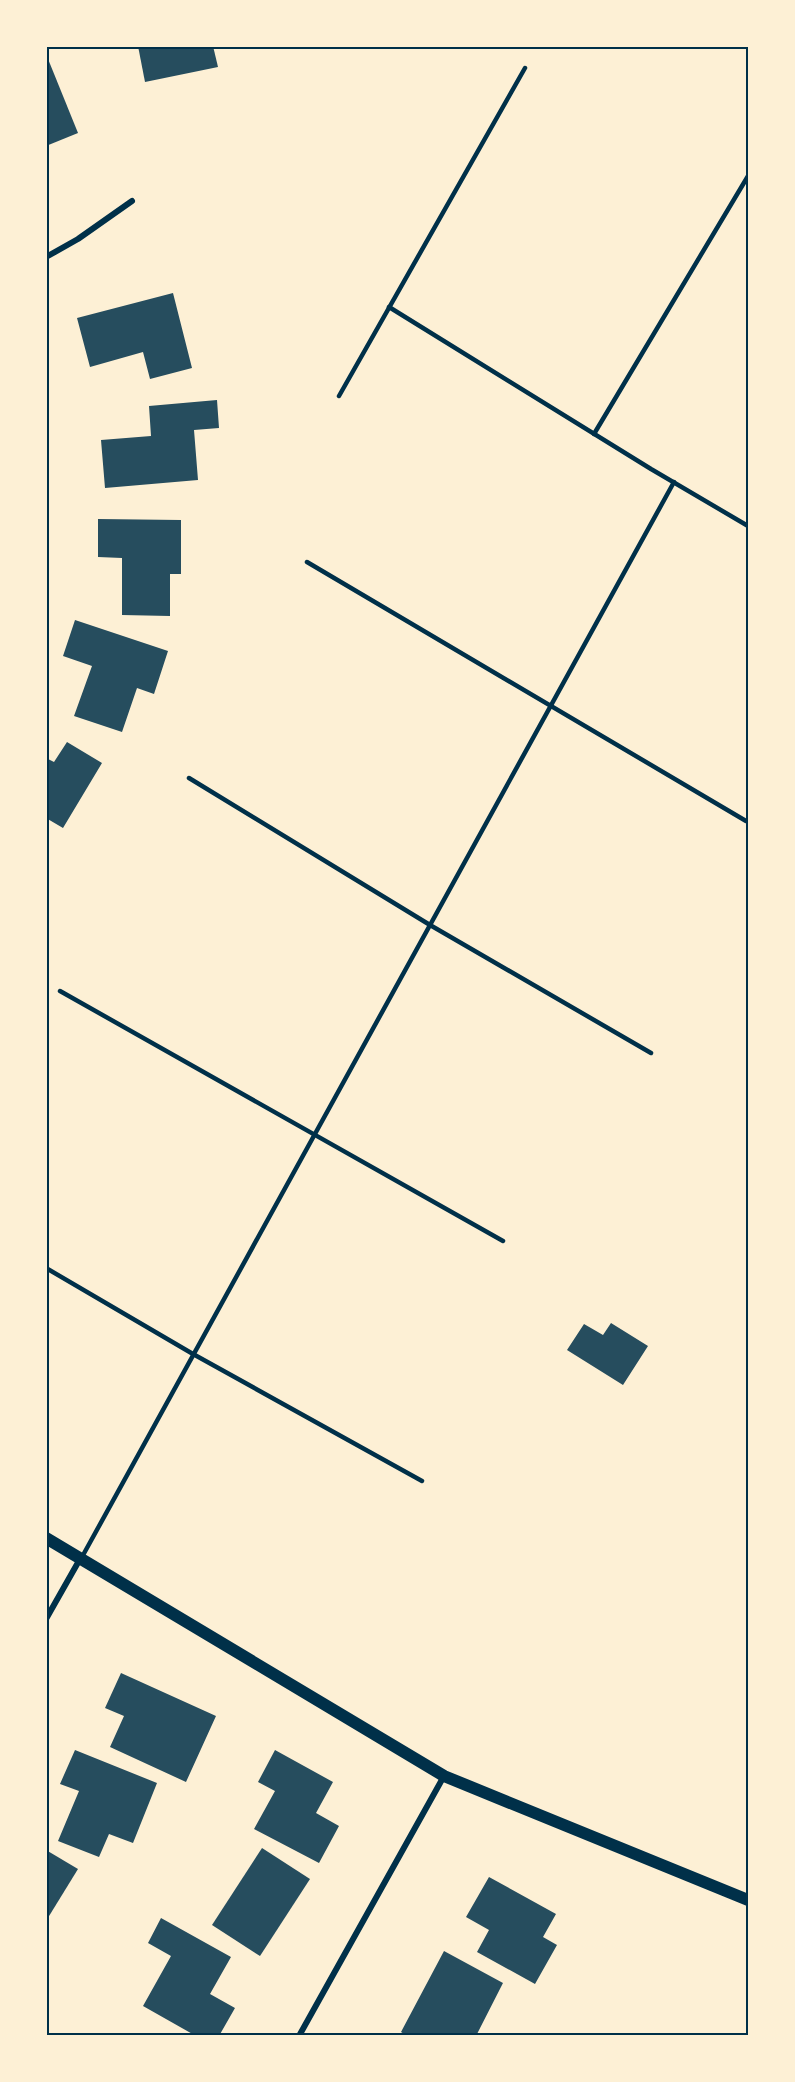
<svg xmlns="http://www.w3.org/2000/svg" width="795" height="2082" viewBox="0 0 795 2082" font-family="'Asap Condensed',sans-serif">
	<rect width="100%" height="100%" fill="#fdf0d5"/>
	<g fill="#264d5e">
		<polygon points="138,46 213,46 218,67 145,82"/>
		<polygon points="46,54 78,133 46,146"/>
		<polygon points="173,293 192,368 150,379 143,352 90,367 77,318"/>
		<polygon points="217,400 219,428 194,430 198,480 105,488 101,440 151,436 149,406"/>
		<polygon points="98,519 181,520 181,574 170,574 170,616 122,615 122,558 98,557"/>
		<polygon points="75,620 168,651 154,694 137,688 122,732 74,716 92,666 63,656"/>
		<polygon points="67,742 102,763 63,828 46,818 46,758 54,762"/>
		<polygon points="611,1323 648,1346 623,1385 567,1350 584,1324 603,1335"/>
		<polygon points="121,1673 216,1716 186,1782 110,1747 124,1716 105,1708"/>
		<polygon points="75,1750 157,1783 133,1843 109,1834 99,1857 58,1841 79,1791 60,1784"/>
		<polygon points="275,1750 333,1782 316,1813 339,1826 319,1863 254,1829 275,1791 258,1782"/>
		<polygon points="262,1848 310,1879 260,1956 212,1925"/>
		<polygon points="46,1850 78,1869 46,1921"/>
		<polygon points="489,1877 556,1914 543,1937 557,1945 535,1984 477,1952 489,1930 466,1917"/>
		<polygon points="161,1918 231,1957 210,1994 235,2008 219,2036 196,2036 143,2006 171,1956 148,1943"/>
		<polygon points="444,1951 503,1983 476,2036 461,2036 456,2033 455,2036 407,2036 401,2032"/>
	</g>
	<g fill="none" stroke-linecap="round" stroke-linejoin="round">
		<g stroke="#003049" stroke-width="4.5">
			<polyline points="389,307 651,469 748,526"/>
			<polyline points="339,396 525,68"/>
			<polyline points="594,434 748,176"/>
			<polyline points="307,562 746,821"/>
			<polyline points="189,778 430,925 651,1053"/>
			<polyline points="60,991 503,1241"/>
			<polyline points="46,1268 193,1354 422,1481"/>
			<polyline points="82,1557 674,482"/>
		</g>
		<g stroke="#003049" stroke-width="6">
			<polyline points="46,257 78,239 132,201"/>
			<polyline points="46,1619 80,1559"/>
			<polyline points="299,2036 444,1776"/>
		</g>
		<polyline stroke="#003049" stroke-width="12" points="46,1538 444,1776 748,1900"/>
	</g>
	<rect width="795" height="2082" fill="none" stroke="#fdf0d5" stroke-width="96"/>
	<rect x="48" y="48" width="699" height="1986" fill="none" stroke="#003049" stroke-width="2"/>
</svg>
